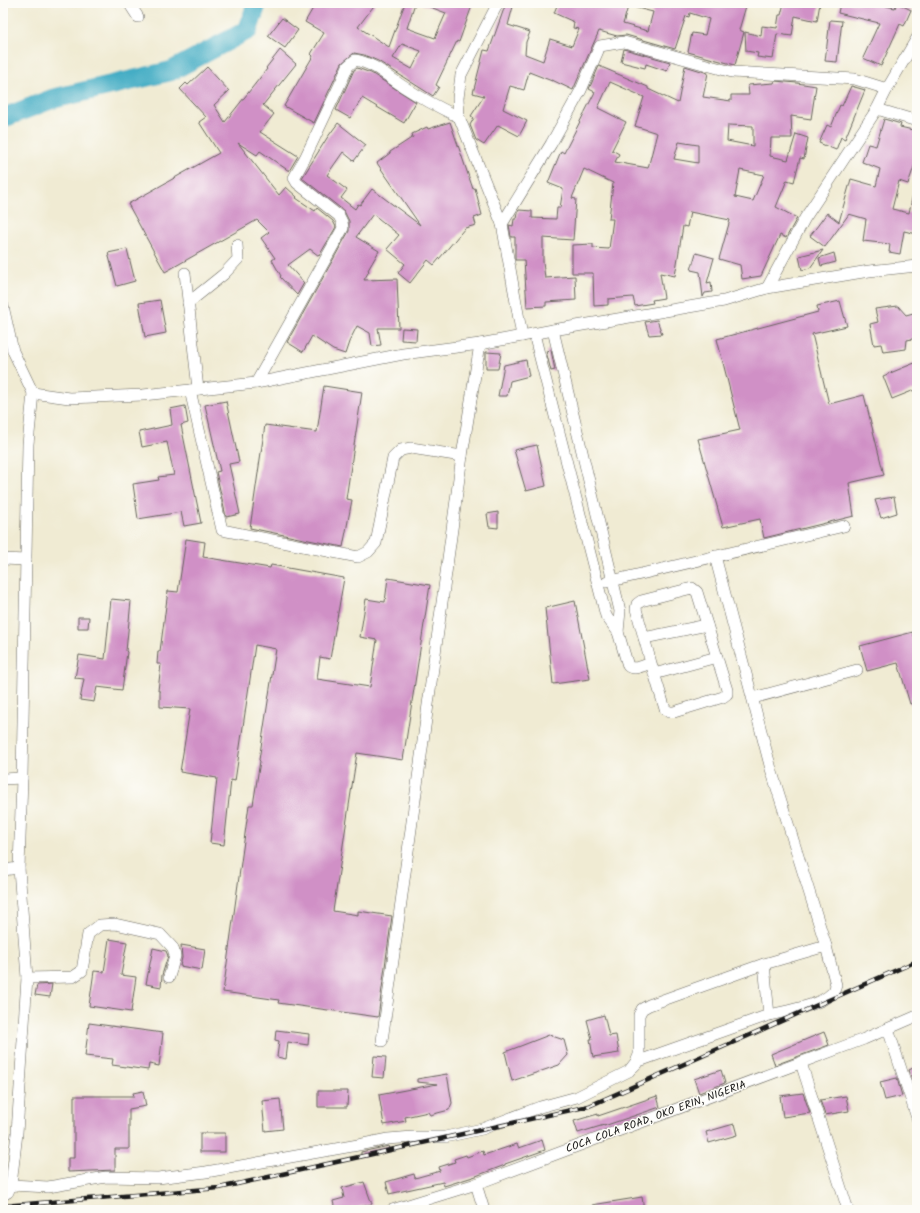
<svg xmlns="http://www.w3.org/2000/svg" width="920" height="1213" viewBox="0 0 920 1213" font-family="Kalam,sans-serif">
	<rect width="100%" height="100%" fill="#fdfcf7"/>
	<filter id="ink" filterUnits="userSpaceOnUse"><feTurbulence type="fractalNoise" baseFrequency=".025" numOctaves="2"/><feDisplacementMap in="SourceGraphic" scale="8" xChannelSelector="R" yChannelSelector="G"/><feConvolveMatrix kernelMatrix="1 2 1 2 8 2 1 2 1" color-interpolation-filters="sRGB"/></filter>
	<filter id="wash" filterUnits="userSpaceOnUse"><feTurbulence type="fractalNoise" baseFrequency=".012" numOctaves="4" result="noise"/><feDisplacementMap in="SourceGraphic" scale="16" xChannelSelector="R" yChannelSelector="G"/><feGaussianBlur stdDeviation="0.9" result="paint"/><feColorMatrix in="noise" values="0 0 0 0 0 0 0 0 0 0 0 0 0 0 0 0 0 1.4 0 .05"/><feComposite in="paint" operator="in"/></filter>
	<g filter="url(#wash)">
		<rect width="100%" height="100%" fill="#f0ebd3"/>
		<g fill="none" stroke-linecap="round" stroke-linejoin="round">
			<polyline stroke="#45adc5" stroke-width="20" points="3,118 52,99 171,71 248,30 257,3"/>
		</g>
		<g id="blocks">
			<g fill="#d090c6" fill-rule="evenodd">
				<path d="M316,3H376L358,27L389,47L405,3H415L407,28L435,38L446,13L422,4V3H473L459,42L457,41L436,85L439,87L433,96L378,61L364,55L354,53L342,63L314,123L284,106L313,56L311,54L324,33L305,22ZM402,44L421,51L412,69L393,58Z"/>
				<polygon points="506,3 514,3 508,25 530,32 526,42 525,54 543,61 550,39 572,46 579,29 573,28 574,22 554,13 558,3 603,3 614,5 614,3 629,3 623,24 648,31 653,12 629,6 629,3 659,3 671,7 672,3 736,3 746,6 739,30 744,32 735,65 688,52 692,33 705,35 709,19 690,13 689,17 686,16 675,49 626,35 617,36 599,31 573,90 552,80 552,81 529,72 524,90 510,86 503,109 527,121 519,136 498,125 484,145 476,140 470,125 474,118 471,116 484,96 473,93 484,50 489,51"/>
				<polygon points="784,3 820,3 817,21 795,16 792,36 777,34 773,59 757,57 758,53 746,51 745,32 761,36 762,26 777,28 779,15 781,15"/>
				<polygon points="840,3 872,3 895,8 897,3 911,10 904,26 900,24 881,66 863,58 879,23 838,13"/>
				<polygon points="282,18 298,30 285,48 268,36"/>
				<polygon points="830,20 842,21 837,62 825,61"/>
				<polygon points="624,49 670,62 667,71 646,64 645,68 621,62"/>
				<polygon points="280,50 296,64 263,105 274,114 260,132 298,156 289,171 260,151 257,155 238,143 279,195 286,187 297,197 296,198 315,211 317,208 333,221 336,227 319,256 310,249 288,265 304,283 297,295 280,277 281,276 272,260 275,258 261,238 269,232 257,220 165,272 128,204 219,153 199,122 206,117 180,89 186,83 188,85 207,67 229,91 214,105 225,122 267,69 266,68"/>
				<path d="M599,66L648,87V89L678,103L685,66L708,73L703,97L731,101V95H749L748,85L774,83L775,81L797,83L816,86L811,119L791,116L792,138H771L770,156L788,160L796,134L808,138L804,159L800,158L794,182L787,180L776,207L797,218L786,238L780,235L761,276L742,279L740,265L719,259L730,220L690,212L687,227L683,226L675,276L660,273L664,298L652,300L653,303L635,306L633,297L608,299V305L594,306L593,273H572V245L593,244V248L609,249L613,219H609L613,183L584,169L572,198L576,199L573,240L543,238V262L545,278L575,276L576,300L546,302V306L527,307L524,260H515V237H511L509,225L513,226L514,219H516L517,213L519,210L532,211V218L556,219L557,208H560L563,189L548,183L561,151L564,153L595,92L589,89ZM610,82L644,97L635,126L657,133L648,168L615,162L619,154L612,150L626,122L598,108ZM728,125L753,126V146L727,141ZM679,142L698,145V163L674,159ZM740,170L764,175L753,201L735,197Z"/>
				<polygon points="357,68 371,73 416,102 404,123 362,98 350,118 336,110 354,70"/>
				<polygon points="851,86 865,90 845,139 841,137 836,150 819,143 827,125 831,127 840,105 842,106"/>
				<polygon points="884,119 901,124 900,127 917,131 917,158 908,184 899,181 892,209 909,213 913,194 917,195 917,234 904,231 900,254 889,252 890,244 863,241 866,219 849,214 825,247 810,236 827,213 839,222 851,179 876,186 880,169 862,162 868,144 876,146"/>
				<polygon points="450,122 473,189 475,188 482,215 474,218 476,225 465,228 434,265 428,260 410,283 398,273 405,264 387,249 399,235 373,214 356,237 379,251 368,270 369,271 364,280 397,279 399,328 378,328 381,345 372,346 370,333 357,326 349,342 345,354 333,350 312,336 303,352 287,342 349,231 349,221 344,211 302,178 327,138 338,123 366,145 354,161 343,152 327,175 347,190 341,198 355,209 358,204 360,205 372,189 420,225 377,163 390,153 390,152 413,137 412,134 427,127 428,129"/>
				<polygon points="127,249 135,281 117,286 108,253"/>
				<polygon points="823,250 810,268 802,270 799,256"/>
				<polygon points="696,253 714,258 707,283 711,282 712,292 705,293 703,297 700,272 691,270"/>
				<polygon points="834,253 836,262 821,266 819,258"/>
				<polygon points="160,300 166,333 145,337 139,303"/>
				<polygon points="840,301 847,326 812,334 829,404 864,395 884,475 849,483 854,516 764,538 760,519 723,527 698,439 740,430 717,339 818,312 817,306"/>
				<polygon points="898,306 906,315 917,312 917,338 907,340 906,349 883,352 881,344 874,345 870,324 878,322 875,309"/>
				<polygon points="657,320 662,334 649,335 645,322"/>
				<polygon points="402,328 417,329 416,341 401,340"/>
				<polygon points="551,350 555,370 551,371 546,351"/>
				<polygon points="486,352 501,353 498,369 486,369"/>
				<polygon points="526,360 529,376 510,381 507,396 498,396 504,365"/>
				<polygon points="917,362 917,389 892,399 883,376"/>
				<polygon points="324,386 362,392 346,499 352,500 343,547 250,528 265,425 317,432"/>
				<polygon points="226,401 239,462 229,464 240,514 226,517 216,472 220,471 205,405"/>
				<polygon points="185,406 188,423 181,425 201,523 184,526 181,512 138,519 133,484 159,480 158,477 174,475 167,442 142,447 139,432 172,425 170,409"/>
				<polygon points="537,445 546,486 526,491 514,450"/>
				<polygon points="894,497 897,513 881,518 875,500"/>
				<polygon points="498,512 498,528 489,527 487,514"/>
				<polygon points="186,539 205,542 203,557 270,568 271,565 344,578 330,659 320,657 317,679 370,687 377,640 360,637 366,599 385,602 388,578 430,585 403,760 357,753 333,911 358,915 358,911 392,916 378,1017 278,1003 279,1000 223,992 249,805 253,805 260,761 259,760 276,649 255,645 235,781 231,780 224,845 210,843 217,778 180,772 190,709 160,707 160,691 158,691 161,664 157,664 158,651 160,651 168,591 178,592"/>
				<polygon points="111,599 131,601 126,651 127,652 122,690 97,687 94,702 80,700 84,679 75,678 79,655 105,659"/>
				<polygon points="575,601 590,679 553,684 545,608"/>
				<polygon points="78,617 89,617 88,628 78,628"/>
				<polygon points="913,632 917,645 917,702 910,704 898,663 867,671 860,646"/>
				<polygon points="109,939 127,942 121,975 136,977 131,1012 89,1006 94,971 104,972"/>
				<polygon points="181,945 205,949 202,970 180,966 182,958"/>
				<polygon points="153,948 166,951 168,956 162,975 161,987 146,984"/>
				<polygon points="52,984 50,997 35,995 37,985"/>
				<polygon points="604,1015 609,1036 616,1035 619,1053 593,1057 590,1039 592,1039 587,1020"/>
				<polygon points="89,1023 163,1033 159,1066 149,1064 148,1070 112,1065 113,1059 85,1056"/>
				<polygon points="276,1030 309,1034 308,1045 288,1042 286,1059 277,1057 279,1041 275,1040"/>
				<polygon points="824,1032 829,1045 775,1065 771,1054"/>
				<polygon points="549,1035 564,1040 568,1055 559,1065 512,1081 505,1052"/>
				<polygon points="374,1056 386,1057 384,1078 372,1077"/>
				<polygon points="917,1066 917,1095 909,1070"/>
				<polygon points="721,1070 725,1083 699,1093 694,1079"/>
				<polygon points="447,1074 452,1103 449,1110 430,1115 428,1112 405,1117 406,1121 384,1125 379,1095 437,1084 417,1082 417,1079"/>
				<polygon points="897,1078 902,1096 885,1100 880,1082"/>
				<polygon points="143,1091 146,1106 129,1109 129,1149 115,1149 115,1170 68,1172 68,1158 74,1158 74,1096 134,1096 133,1093"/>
				<polygon points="318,1091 348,1091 347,1107 318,1107"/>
				<polygon points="803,1093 810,1113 783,1117 780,1096"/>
				<polygon points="657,1096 660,1107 604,1126 604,1125 578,1133 574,1121 598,1114 598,1116"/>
				<polygon points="846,1096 849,1111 825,1115 820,1100"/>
				<polygon points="280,1099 283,1129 265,1131 262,1101"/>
				<polygon points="734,1124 737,1135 709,1143 706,1132"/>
				<rect x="200" y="1133" width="25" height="19"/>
				<polygon points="542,1140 545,1150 505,1164 505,1165 476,1176 444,1186 443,1182 389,1194 386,1182 414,1174 415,1178 440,1171 439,1167 455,1162 454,1159 466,1155 467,1157 483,1151 484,1155 517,1144 519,1148"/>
				<polygon points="389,1146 390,1149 361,1156 361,1152"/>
				<polygon points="364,1182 372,1204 347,1210 335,1210 333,1201 344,1198 342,1188"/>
				<polygon points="642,1197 644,1210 593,1210 592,1205"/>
			</g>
		</g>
	</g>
	<g filter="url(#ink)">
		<use href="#blocks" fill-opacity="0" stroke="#66645c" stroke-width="1"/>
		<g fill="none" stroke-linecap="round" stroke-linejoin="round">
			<g stroke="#66645c" stroke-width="12">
				<g id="minor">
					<polyline points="129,3 138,17"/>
					<polyline points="498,3 461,75 458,98 459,117 502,224 522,336"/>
					<polyline points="877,109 917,121"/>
					<polyline points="502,224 551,144 581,90 600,46 624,42 732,72 855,79 887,89"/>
					<polyline points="185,273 198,389"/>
					<polyline points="767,288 805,218 877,109 887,89 917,38"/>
					<polyline points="188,303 224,274 238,259 237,245"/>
					<polyline points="3,306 13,351 33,393 28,444 22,778 19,868 27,978 17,1133 11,1185 8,1192 3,1195"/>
					<polyline points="553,330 620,611 618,632"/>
					<path d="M534,334L606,616L618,632L628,666C634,671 644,665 651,663L665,709L669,712H674L723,697L727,694V690L697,592L692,588L641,601L637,604L636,609L651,663"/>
					<path d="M256,383L343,228L342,222L339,216L297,183L294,178L305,158L342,80L348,66L355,60C374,63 388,77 404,87C421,98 440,108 459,117"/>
					<polyline points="190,390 222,530 358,557 368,552 376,543 393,458 401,450 411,448 462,456"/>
					<polyline points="33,393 69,398 143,395 256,383 403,354 480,344 553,330 724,301 767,288 869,271 917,266"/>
					<path d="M715,556L771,769L826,946L836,985C835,988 835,991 832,993C820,1006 786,1011 769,1015"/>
					<polyline points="3,559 26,560"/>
					<polyline points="607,582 844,526"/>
					<polyline points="644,638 707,625"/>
					<polyline points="654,674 717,657"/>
					<polyline points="753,698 857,670"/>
					<polyline points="3,779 22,778"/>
					<polyline points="3,870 19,868"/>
					<polyline points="27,978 73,977 82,971 88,934 100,925 115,924 160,934 173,948 175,956 169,977"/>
					<polyline points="888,1029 917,1118"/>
					<polyline points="382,1041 462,456 480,344"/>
					<polyline points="801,1063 848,1210"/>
					<polyline points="633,1067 639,1061 769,1015 764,964"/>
					<polyline points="476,1184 484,1210"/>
					<polyline points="11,1185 48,1187 106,1177 158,1178 206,1172 358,1145 388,1139 413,1137 445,1137 482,1129 540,1107 577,1097 629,1071 636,1062 639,1055 639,1015 642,1009 649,1005 764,964 826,946"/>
					<polyline points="392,1210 476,1184 864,1039 917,1016"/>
				</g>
			</g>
			<use href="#minor" stroke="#fff" stroke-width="11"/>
			<g stroke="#1c1c1c" stroke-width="4.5">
				<polyline id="rail" points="3,1206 219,1188 589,1106 917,961"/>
			</g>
			<use href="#rail" stroke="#fdfcf7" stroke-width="3" stroke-dasharray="9" stroke-linecap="butt"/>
		</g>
	</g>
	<g text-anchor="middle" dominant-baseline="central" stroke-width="3" stroke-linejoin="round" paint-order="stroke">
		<g font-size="11" fill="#1c1c1c" stroke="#fdfcf7">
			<text transform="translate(656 1117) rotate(-20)">COCA COLA ROAD, OKO ERIN, NIGERIA</text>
		</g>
	</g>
	<rect width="920" height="1213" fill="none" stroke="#fdfcf7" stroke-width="16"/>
</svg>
